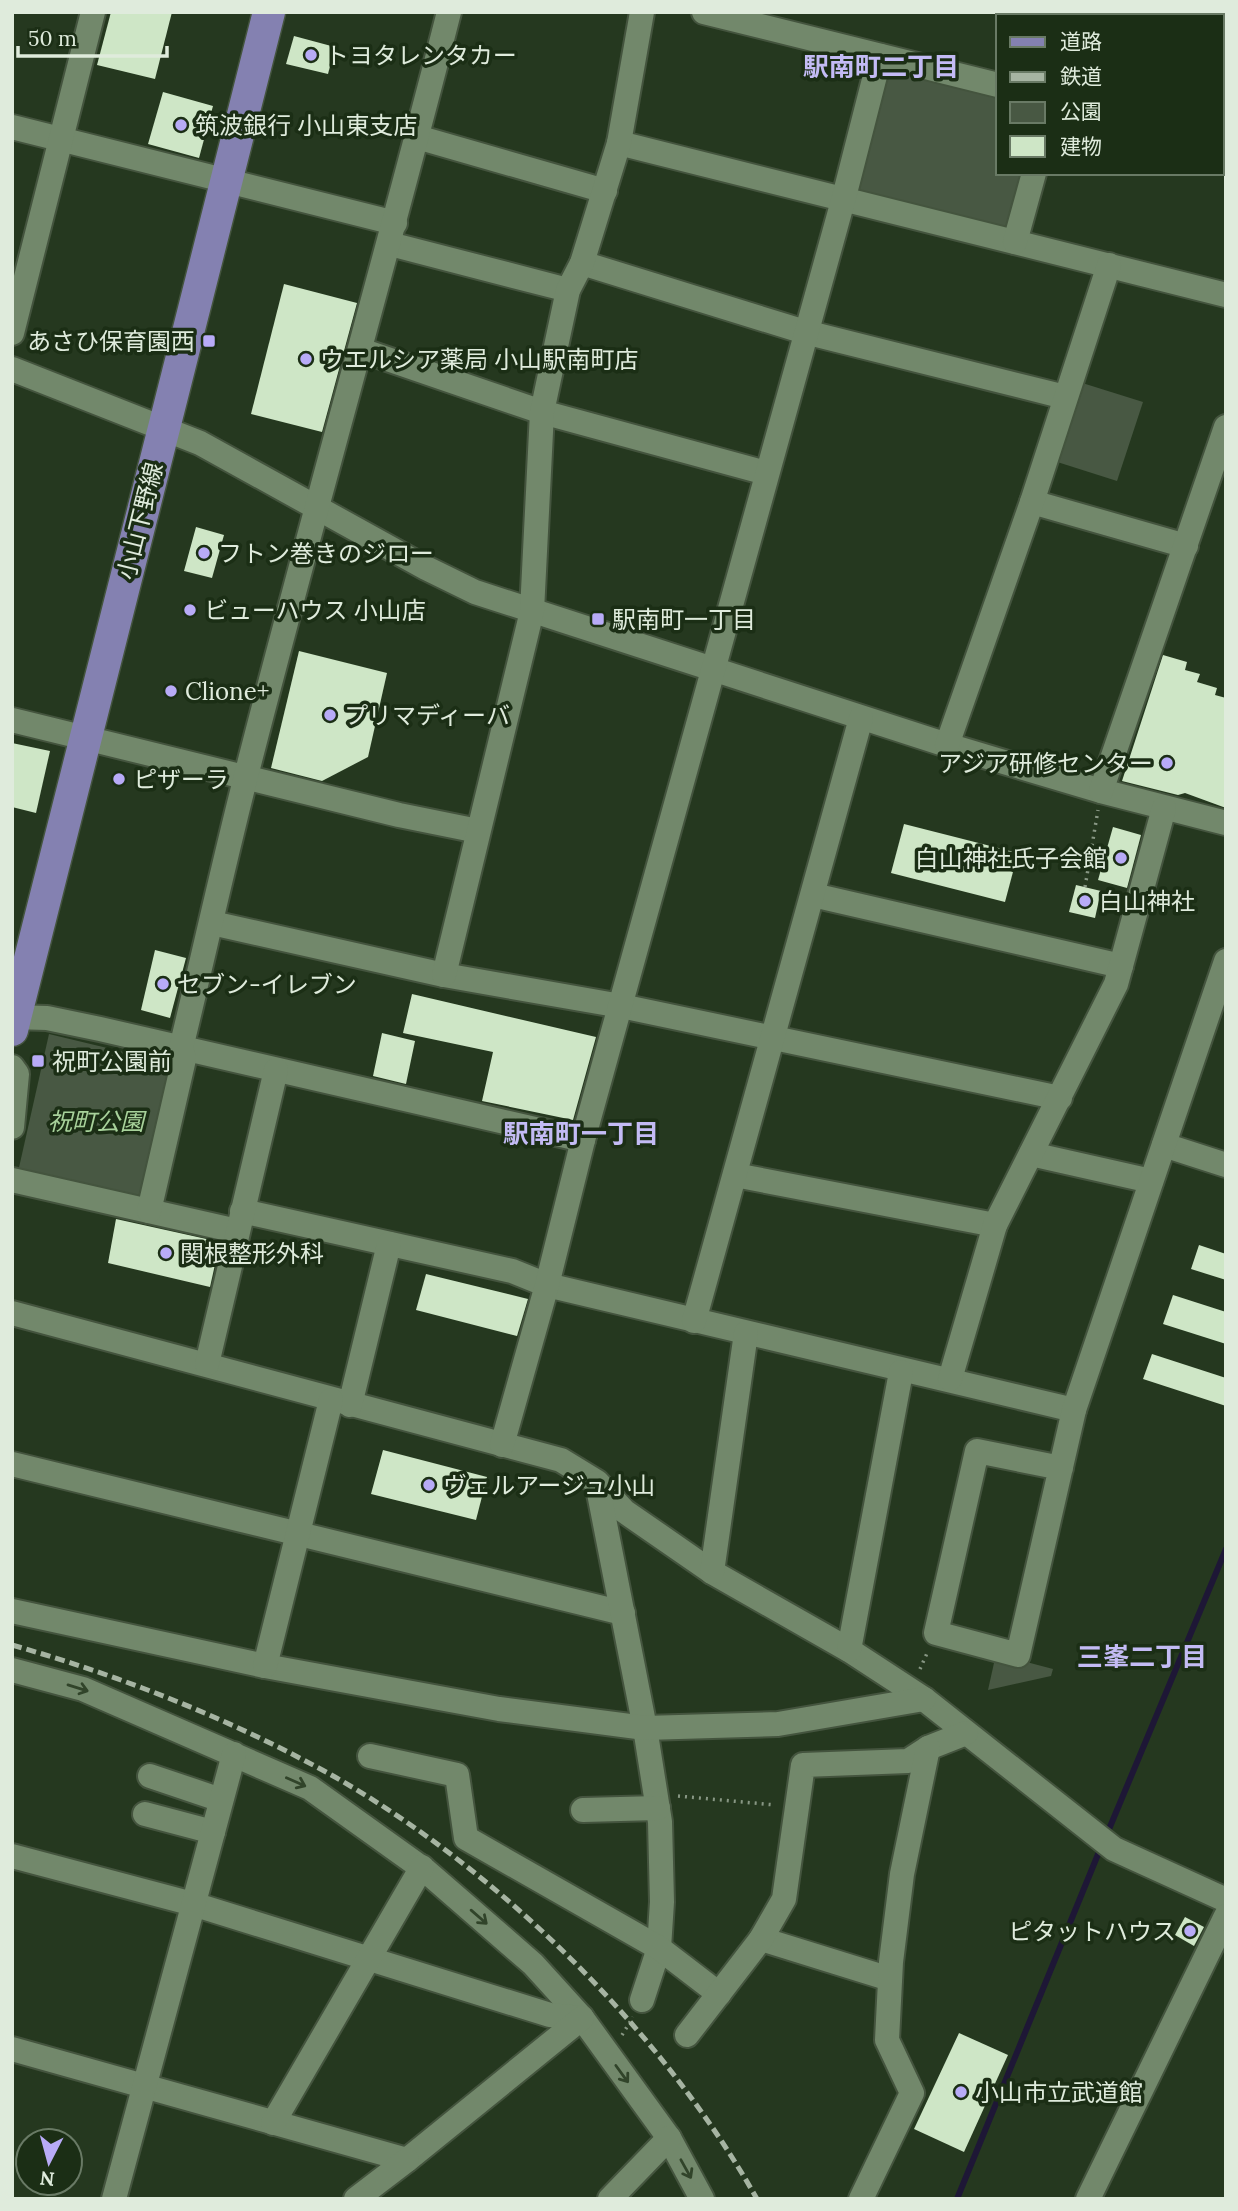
<svg xmlns="http://www.w3.org/2000/svg" width="1238" height="2211" viewBox="0 0 1238 2211" font-family="Lora,'Noto Sans JP',serif">
	<rect width="100%" height="100%" fill="#25381f"/>
	<g fill="#485843">
		<polygon points="882,61 998,90 998,173 1029,173 1012,237 848,195"/>
		<polygon points="1076,381 1143,402 1117,481 1051,460"/>
		<polygon points="49,1034 178,1065 143,1200 18,1172"/>
		<polygon points="996,1654 1053,1669 1051,1676 988,1690"/>
	</g>
	<g fill="none" stroke-linecap="round" stroke-linejoin="round">
		<g stroke="#1e1736" stroke-width="6">
			<polyline points="1107,1834 1226,1549"/>
			<polyline points="957,2199 1101,1847"/>
		</g>
	</g>
	<g fill="#cee6c6">
		<polygon points="111,12 172,12 155,79 97,65"/>
		<polygon points="294,36 335,47 328,74 286,64"/>
		<polygon points="163,92 213,106 199,158 148,144"/>
		<polygon points="284,284 357,303 322,432 251,414"/>
		<polygon points="196,527 224,535 212,578 184,571"/>
		<polygon points="299,651 387,673 368,757 322,781 271,768"/>
		<polygon points="1163,655 1187,662 1185,670 1200,674 1197,682 1217,688 1215,695 1226,698 1226,808 1185,793 1178,795 1122,781"/>
		<polygon points="12,743 50,751 36,813 12,807"/>
		<polygon points="904,824 1018,853 1005,902 891,873"/>
		<polygon points="1113,827 1141,835 1127,888 1098,880"/>
		<polygon points="1076,885 1101,891 1095,918 1069,912"/>
		<polygon points="155,950 186,958 170,1018 141,1010"/>
		<polygon points="412,994 596,1037 573,1120 482,1101 493,1052 403,1033"/>
		<polygon points="382,1033 415,1041 406,1084 373,1076"/>
		<polygon points="116,1219 220,1242 210,1287 108,1263"/>
		<polygon points="1199,1245 1226,1254 1226,1280 1191,1269"/>
		<polygon points="426,1274 528,1299 517,1336 416,1310"/>
		<polygon points="1173,1295 1226,1312 1226,1344 1163,1324"/>
		<polygon points="1152,1354 1226,1378 1226,1406 1143,1379"/>
		<polygon points="383,1450 487,1477 476,1520 371,1494"/>
		<polygon points="1185,1917 1204,1927 1194,1946 1175,1935"/>
		<polygon points="959,2033 1008,2055 964,2152 914,2129"/>
	</g>
	<g fill="none" stroke-linecap="round" stroke-linejoin="round">
		<g stroke="#44543e" stroke-width="28">
			<g id="minor">
				<polyline points="704,12 998,85"/>
				<polyline points="1075,16 1076,12"/>
				<polyline points="12,127 395,223"/>
				<polyline points="417,137 605,191"/>
				<polyline points="619,143 1226,295"/>
				<polyline points="1222,143 1226,144"/>
				<polyline points="1015,242 1034,173"/>
				<polyline points="390,244 568,290"/>
				<polyline points="582,263 805,332 1065,397"/>
				<polyline points="12,333 93,12"/>
				<polyline points="361,350 542,412 766,473"/>
				<polyline points="12,369 200,443 426,568 475,592 947,745 1101,791 1226,823"/>
				<polyline points="1032,502 1186,546"/>
				<polyline points="12,720 399,815 478,831"/>
				<polyline points="947,745 1032,502 1109,265"/>
				<polyline points="1101,791 1226,427"/>
				<polyline points="813,895 1121,966"/>
				<polyline points="212,923 444,975 621,1006 1060,1098"/>
				<polyline points="444,975 532,611 542,412 568,290 582,263 619,143 642,12"/>
				<polyline points="12,1017 47,1018 100,1029 583,1140 844,197 880,56"/>
				<polyline points="12,1067 17,1074 12,1127"/>
				<polyline points="1164,1145 1226,1165"/>
				<polyline points="1031,1154 1151,1181"/>
				<polyline points="735,1175 995,1225"/>
				<polyline points="12,1180 237,1231"/>
				<path d="M149,1211L184,1059L181,1048C203,958 223,866 246,776C311,521 384,267 449,12"/>
				<polyline points="242,1211 512,1271 547,1285 1074,1410"/>
				<polyline points="12,1313 561,1460 597,1482 624,1511 712,1572 849,1650 924,1699 1114,1849 1226,1900"/>
				<polyline points="694,1321 861,718"/>
				<polyline points="207,1364 276,1070"/>
				<polyline points="950,1379 995,1225 1116,984 1164,808"/>
				<polyline points="350,1405 389,1244"/>
				<polyline points="502,1445 547,1285 583,1140"/>
				<polyline points="12,1464 623,1613"/>
				<polyline points="1061,1468 977,1451 936,1633 1018,1655 1074,1410 1226,961"/>
				<polyline points="597,1483 645,1728 660,1822 662,1902 659,1948 642,2000"/>
				<polyline points="712,1572 746,1333"/>
				<polyline points="12,1611 265,1666 499,1709 645,1728 778,1724 924,1699"/>
				<polyline points="849,1650 901,1372"/>
				<polyline points="265,1666 331,1400"/>
				<polyline points="12,1670 83,1689 310,1788 426,1871 533,1964 582,2018 669,2138 702,2199"/>
				<polyline points="370,1756 457,1775 466,1838 659,1948 719,1994"/>
				<polyline points="150,1776 221,1800"/>
				<polyline points="583,1810 658,1808"/>
				<polyline points="145,1814 213,1832"/>
				<polyline points="12,1856 193,1904 550,2015 582,2018"/>
				<polyline points="761,1939 890,1979"/>
				<polyline points="687,2035 761,1939 784,1899 803,1765 908,1761 928,1748 966,1733"/>
				<polyline points="12,2049 407,2160 582,2018"/>
				<polyline points="273,2123 422,1867"/>
				<polyline points="114,2199 234,1754"/>
				<polyline points="356,2199 407,2160"/>
				<polyline points="610,2199 669,2138"/>
				<polyline points="861,2199 912,2093 887,2040 891,1962 902,1874 928,1748"/>
				<polyline points="1088,2199 1226,1916"/>
			</g>
		</g>
		<g stroke="#44543e" stroke-width="35">
			<polyline id="major" points="12,1030 269,12"/>
		</g>
		<g stroke="#889784" stroke-width="3.5" stroke-dasharray="2 5" stroke-linecap="butt">
			<polyline points="1085,887 1098,810"/>
			<polyline points="920,1669 928,1651"/>
			<polyline points="678,1796 775,1805"/>
			<polyline points="622,2035 633,2017"/>
		</g>
		<use href="#minor" stroke="#72886b" stroke-width="24"/>
		<use href="#major" stroke="#8481b1" stroke-width="32"/>
		<path stroke="#a6b4a2" stroke-width="5" stroke-dasharray="10 5" stroke-linecap="butt" d="M12,1645C124,1677 233,1720 335,1777C501,1872 663,2032 757,2199"/>
	</g>
	<defs><path id="oneway-shaft" d="M-6 0H5M1.5-3L5.5 0L1.5 3" fill="none" stroke-width="1.6" stroke-linecap="round" stroke-linejoin="round" transform="scale(1.75)"/></defs>
	<g stroke="#31442a">
		<use href="#oneway-shaft" transform="translate(78 1688) rotate(17)"/>
		<use href="#oneway-shaft" transform="translate(296 1782) rotate(24)"/>
		<use href="#oneway-shaft" transform="translate(479 1917) rotate(41)"/>
		<use href="#oneway-shaft" transform="translate(622 2074) rotate(54)"/>
		<use href="#oneway-shaft" transform="translate(686 2169) rotate(61)"/>
	</g>
	<g fill="#b8abf7" stroke="#1b2e15" stroke-width="2.5">
		<circle cx="311" cy="55" r="7"/>
		<circle cx="181" cy="125" r="7"/>
		<rect x="202" y="334" width="14" height="14" rx="3.5"/>
		<circle cx="306" cy="359" r="7"/>
		<circle cx="204" cy="553" r="7"/>
		<circle cx="190" cy="610" r="7"/>
		<rect x="591" y="612" width="14" height="14" rx="3.5"/>
		<circle cx="171" cy="691" r="7"/>
		<circle cx="330" cy="715" r="7"/>
		<circle cx="1167" cy="763" r="7"/>
		<circle cx="119" cy="779" r="7"/>
		<circle cx="1121" cy="858" r="7"/>
		<circle cx="1085" cy="901" r="7"/>
		<circle cx="163" cy="984" r="7"/>
		<rect x="31" y="1054" width="14" height="14" rx="3.5"/>
		<circle cx="166" cy="1253" r="7"/>
		<circle cx="429" cy="1485" r="7"/>
		<circle cx="1190" cy="1931" r="7"/>
		<circle cx="961" cy="2092" r="7"/>
	</g>
	<g text-anchor="middle" dominant-baseline="central" stroke-width="7" stroke-linejoin="round" paint-order="stroke">
		<g font-size="24" fill="#dfebdc" stroke="#1b2e15" text-anchor="start">
			<text x="325" y="55">トヨタレンタカー</text>
			<text x="195" y="125">筑波銀行 小山東支店</text>
			<text x="195" y="341" text-anchor="end">あさひ保育園西</text>
			<text x="320" y="359">ウエルシア薬局 小山駅南町店</text>
			<text x="218" y="553">フトン巻きのジロー</text>
			<text x="204" y="610">ビューハウス 小山店</text>
			<text x="612" y="619">駅南町一丁目</text>
			<text x="185" y="691">Clione+</text>
			<text x="344" y="715">プリマディーバ</text>
			<text x="1153" y="763" text-anchor="end">アジア研修センター</text>
			<text x="133" y="779">ピザーラ</text>
			<text x="1107" y="858" text-anchor="end">白山神社氏子会館</text>
			<text x="1099" y="901">白山神社</text>
			<text x="177" y="984">セブン-イレブン</text>
			<text x="52" y="1061">祝町公園前</text>
			<text x="180" y="1253">関根整形外科</text>
			<text x="443" y="1485">ヴェルアージュ小山</text>
			<text x="1176" y="1931" text-anchor="end">ピタットハウス</text>
			<text x="975" y="2092">小山市立武道館</text>
		</g>
		<g font-size="24" fill="#dfebdc" stroke="#1b2e15">
			<text transform="translate(140 521) rotate(-76)">小山下野線</text>
		</g>
		<g font-size="24" font-style="italic" fill="#a8d29b" stroke="#1b2e15">
			<text x="96" y="1121">祝町公園</text>
		</g>
		<g font-size="26" font-weight="bold" fill="#c3bbf4" stroke="#1b2e15">
			<text x="881" y="66">駅南町二丁目</text>
			<text x="581" y="1133">駅南町一丁目</text>
			<text x="1142" y="1656">三峯二丁目</text>
		</g>
	</g>
	<rect width="1238" height="2211" fill="none" stroke="#dfebdc" stroke-width="28"/>
	<rect x="996" y="14" width="228" height="161" fill="#1b2e15" stroke="#697a65" stroke-width="2"/>
	<rect x="1010" y="37" width="35" height="10" fill="#8481b1" stroke="#697a65" stroke-width="2"/>
	<text x="1060" y="49" font-size="21" fill="#dfebdc">道路</text>
	<rect x="1010" y="72" width="35" height="10" fill="#a6b4a2" stroke="#697a65" stroke-width="2"/>
	<text x="1060" y="84" font-size="21" fill="#dfebdc">鉄道</text>
	<rect x="1010" y="102" width="35" height="21" fill="#485843" stroke="#697a65" stroke-width="2"/>
	<text x="1060" y="119" font-size="21" fill="#dfebdc">公園</text>
	<rect x="1010" y="136" width="35" height="21" fill="#cee6c6" stroke="#697a65" stroke-width="2"/>
	<text x="1060" y="154" font-size="21" fill="#dfebdc">建物</text>
	<g transform="translate(49 2162) rotate(186)"><circle r="33" fill="#1b2e15" stroke="#697a65" stroke-width="2"/>
	<path d="M0-5L12 26L0 18L-12 26Z" fill="#b8abf7"/>
	<text y="-10" font-size="19" font-weight="bold" text-anchor="middle" fill="#dfebdc">N</text>
	</g>
	<path d="M18 46v10h149v-10" fill="none" stroke="#dfebdc" stroke-width="3.5"/>
	<text x="28" y="46" font-size="21" fill="#dfebdc" stroke="#1b2e15" stroke-width="5" paint-order="stroke">50 m</text>
</svg>
